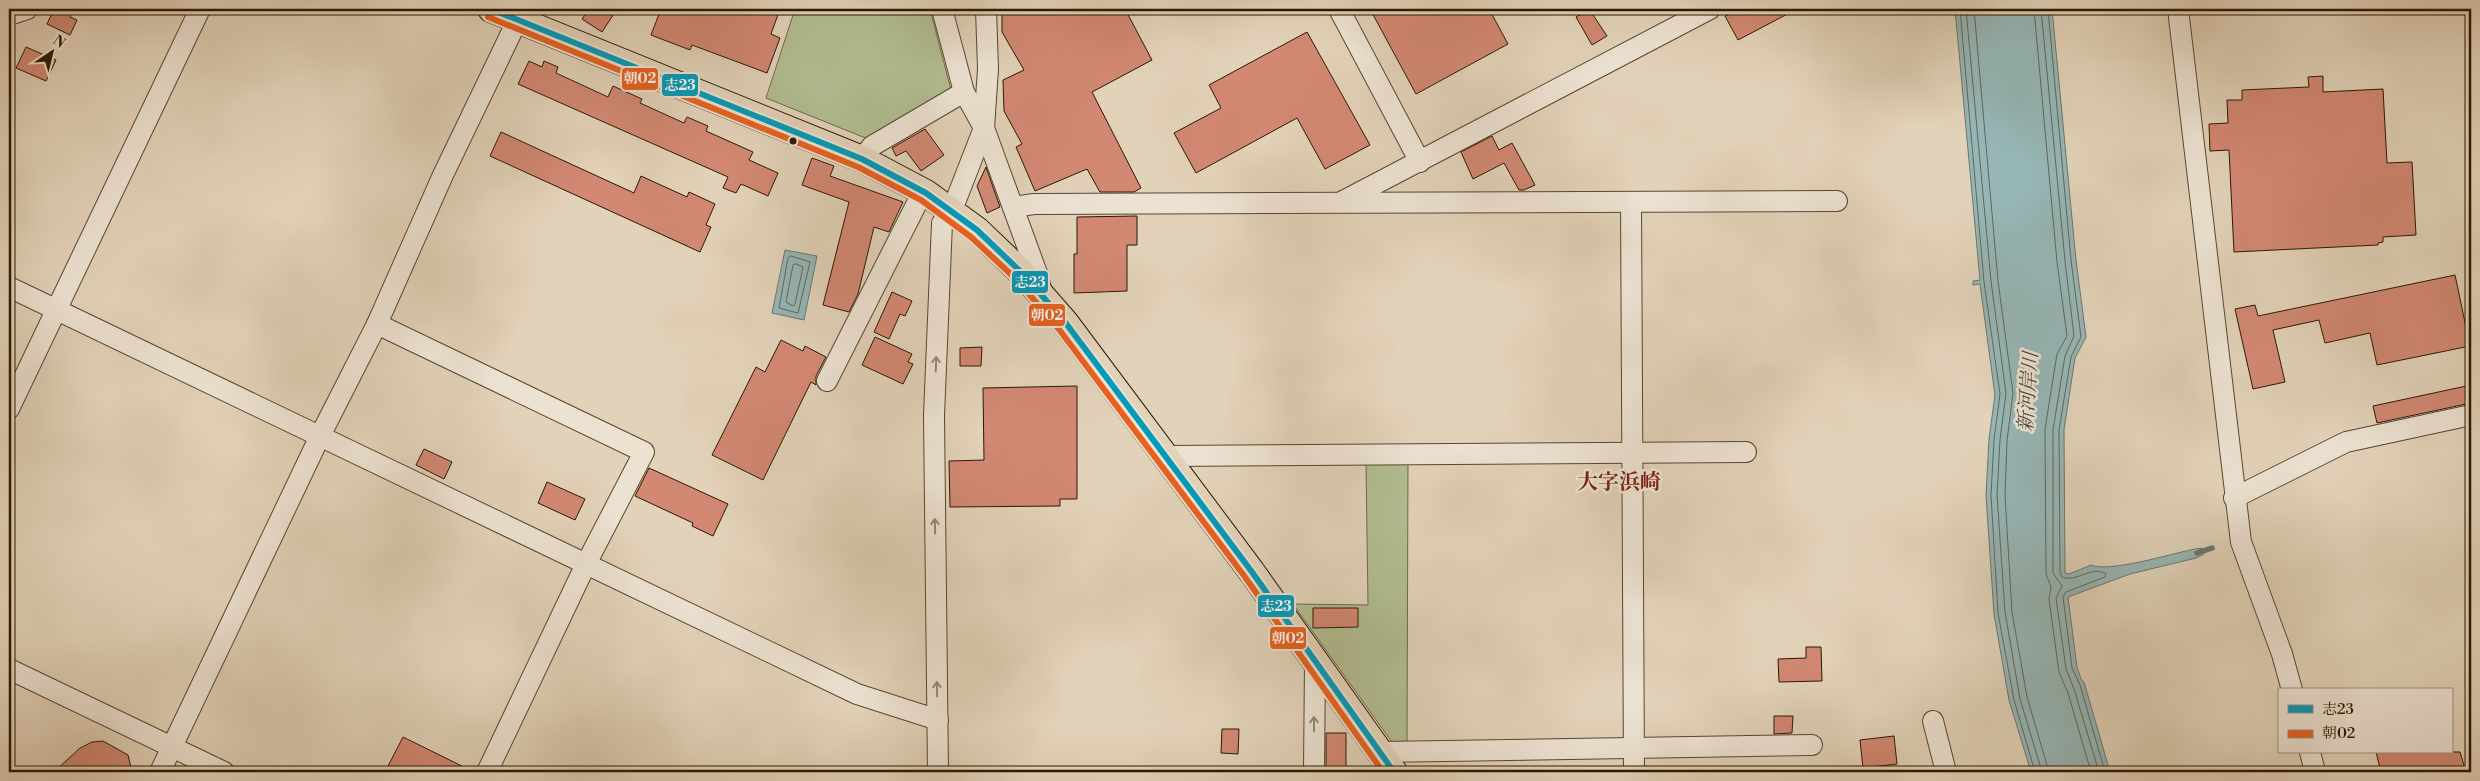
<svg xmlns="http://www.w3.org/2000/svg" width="2480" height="781" viewBox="0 0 2480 781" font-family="'Libre Bodoni','Noto Serif JP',serif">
	<rect width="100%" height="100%" fill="#e2d2b9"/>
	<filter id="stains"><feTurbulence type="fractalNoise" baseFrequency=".004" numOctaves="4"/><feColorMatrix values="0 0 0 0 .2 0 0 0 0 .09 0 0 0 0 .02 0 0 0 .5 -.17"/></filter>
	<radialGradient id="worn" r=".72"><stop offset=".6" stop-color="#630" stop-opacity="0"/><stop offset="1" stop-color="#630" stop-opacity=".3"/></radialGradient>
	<g fill="#b1bd91" stroke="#6e6a4a">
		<polygon points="795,9 930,9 951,90 868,139 766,98"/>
		<polygon points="1408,460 1407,745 1394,745 1293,604 1368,605 1366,462"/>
	</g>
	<g fill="#96b6b6" stroke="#6b776e">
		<path d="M1955,9H2052L2076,260L2086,337L2075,358L2064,430L2065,573L2069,574L2091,565C2109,573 2174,553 2195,549L2202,548L2204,554L2196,558L2130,574L2068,597L2077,667L2081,679L2084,682L2110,772H2031L2009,700L1994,614L1986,495L1989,439L1995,395L1980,284L1973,285V281L1980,280Z"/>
		<polygon points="785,250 817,256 804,320 772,313"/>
	</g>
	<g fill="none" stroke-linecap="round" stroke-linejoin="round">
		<g stroke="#60675c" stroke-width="1">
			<polyline points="1960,9 1984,282 2000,394 1994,440 1991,495 1998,613 2014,700 2035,772"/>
			<polyline points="1966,9 1991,281 2006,393 2000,440 1997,495 2005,612 2020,699 2042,772"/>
			<polyline points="1974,9 1998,281 2013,393 2007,441 2005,495 2012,612 2027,697 2049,772"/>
			<polyline points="2034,9 2057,262 2067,336 2057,354 2045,429 2046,574 2051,587 2049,599 2059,672 2068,693 2091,772"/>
			<polyline points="2041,9 2065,261 2074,336 2065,356 2053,430 2053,573 2062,586 2056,598 2066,669 2074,689 2099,772"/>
			<path d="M2048,9L2071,260L2081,337L2071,357L2059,430L2060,573L2062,577C2077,583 2091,565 2106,574L2105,577L2066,592L2063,597L2072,668L2080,685L2105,772"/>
			<polygon points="791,256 810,262 798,313 779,308 788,258"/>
			<polygon points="796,264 803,267 795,304 793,306 786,302 793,265"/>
		</g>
		<polyline stroke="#6b776e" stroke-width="5.5" points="2197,553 2212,548"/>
	</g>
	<g fill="#d28873" stroke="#2b1802">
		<polygon points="54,9 63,9 72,13 70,17 77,20 70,35 47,24"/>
		<polygon points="589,9 617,9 602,32 582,19"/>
		<polygon points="661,9 780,9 771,34 780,38 767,73 692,45 690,50 651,35"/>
		<polygon points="1002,9 1125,9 1152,60 1092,92 1141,188 1134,192 1100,192 1087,169 1035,191 1016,147 1022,144 1004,111 1003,80 1024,70 1002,32"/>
		<polygon points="1370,9 1489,9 1508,44 1416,94"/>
		<polygon points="1589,9 1607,36 1592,45 1576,17"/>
		<polygon points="1740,9 1797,9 1738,40 1725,16"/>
		<polygon points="1307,32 1370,145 1325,169 1297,118 1196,173 1174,133 1221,108 1209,85"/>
		<polygon points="26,47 56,60 46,81 16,68"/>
		<polygon points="529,61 542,67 544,61 558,67 556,73 608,97 613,86 642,99 640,103 684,123 687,117 708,126 706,131 753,152 749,160 778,173 768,196 741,184 736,193 723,188 728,177 518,84"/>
		<polygon points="2323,76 2323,92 2383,89 2387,163 2412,162 2416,235 2383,237 2383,242 2378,243 2378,245 2234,252 2229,150 2210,151 2209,124 2228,123 2227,100 2242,100 2242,90 2309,87 2308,77"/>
		<polygon points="925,129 944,155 921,171 906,151 896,156 892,148"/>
		<polygon points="501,132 634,193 641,176 687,197 689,192 715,204 706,225 711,227 700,252 490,156"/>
		<polygon points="1492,136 1499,150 1512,143 1535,185 1524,190 1519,190 1504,163 1473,179 1461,152"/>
		<polygon points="812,158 834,166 830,176 903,202 889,232 874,227 858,294 849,312 823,305 849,202 802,185"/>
		<polygon points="986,167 1000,207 987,213 977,186"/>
		<polygon points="1137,216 1137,245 1127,245 1127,291 1074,293 1074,254 1077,254 1077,217"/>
		<polygon points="2455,275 2470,346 2377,365 2370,333 2325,343 2319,320 2273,330 2285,382 2253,389 2235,309 2255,305 2258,316"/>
		<polygon points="892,292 912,301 905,316 900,314 889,339 874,332"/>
		<polygon points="875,337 912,354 908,362 913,364 903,384 862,365"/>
		<polygon points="781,340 803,351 805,346 826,357 816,376 816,385 811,382 763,480 712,455 756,367 765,372"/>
		<polygon points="982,347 981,366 960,366 960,348"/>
		<polygon points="2471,385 2471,403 2377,423 2373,406"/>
		<polygon points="1077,386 1077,499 1060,499 1060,506 950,507 949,461 984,460 983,388"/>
		<polygon points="424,449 452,462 444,479 416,465"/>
		<polygon points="649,468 728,504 713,536 692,526 693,523 635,496"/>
		<polygon points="547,482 585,499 575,520 538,503"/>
		<polygon points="1313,608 1358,608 1358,627 1313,628"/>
		<polygon points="1806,647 1821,647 1822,681 1779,682 1778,659 1806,658"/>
		<polygon points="1774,716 1793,716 1792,733 1774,734"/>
		<polygon points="1222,729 1239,729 1238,754 1221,753"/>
		<rect x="1326" y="733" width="20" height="39"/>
		<polygon points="1894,736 1897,764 1863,768 1860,740"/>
		<polygon points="403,737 474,772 385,772"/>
		<polygon points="103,741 128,755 132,772 54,772 80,748 92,742"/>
		<polygon points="2376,752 2460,752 2466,772 2381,772"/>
	</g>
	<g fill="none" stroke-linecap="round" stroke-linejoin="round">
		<g stroke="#594630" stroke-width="22">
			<g id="minor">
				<polyline points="942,9 964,92 984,128 1038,276 1042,294"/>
				<polyline points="1339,9 1420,162"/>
				<polyline points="2178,9 2241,542 2282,654 2292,690"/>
				<polyline points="9,15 27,9"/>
				<polyline points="862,159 872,146 964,92"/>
				<polyline points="1343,201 1710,9"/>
				<polyline points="1631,202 1634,772"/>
				<polyline points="1013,207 1034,204 1837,201"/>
				<polyline points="9,287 857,694 938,720"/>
				<polyline points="377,324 644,452 586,564 487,772"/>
				<polyline points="827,381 917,203 926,193"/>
				<polyline points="9,409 200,9"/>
				<polyline points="1166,456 1746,452"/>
				<polyline points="2234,498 2346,442 2471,415"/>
				<polyline points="9,669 224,772"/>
				<polyline points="1933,721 1946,772"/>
				<polyline points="1380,752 1812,745"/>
				<polyline points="2310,752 2315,772"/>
				<polyline points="160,772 320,436 377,324 443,175 517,21"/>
				<polyline points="938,772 934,415 942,223 952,210 984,128 988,69 986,9"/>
				<polyline points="1314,772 1315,663"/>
			</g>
		</g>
		<g stroke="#2b1802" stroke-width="28">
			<polyline id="major" points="491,9 862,159 926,193 977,230 1023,274 1065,322 1252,572 1394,772"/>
		</g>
		<use href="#minor" stroke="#ece2d2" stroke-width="20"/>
		<use href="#major" stroke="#e2d2b9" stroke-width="26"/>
		<g stroke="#ece2d2" stroke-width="10">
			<polyline id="bus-1" points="491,9 862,159 926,193 977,230 1023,274 1065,322 1252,572 1394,772"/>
		</g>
		<g stroke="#ece2d2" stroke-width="10">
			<polyline id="bus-2" points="488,17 858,167 921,200 971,237 1017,280 1058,328 1245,577 1383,772"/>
		</g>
		<use href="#bus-1" stroke="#049aba" stroke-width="6"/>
		<use href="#bus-2" stroke="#e86120" stroke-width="6"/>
	</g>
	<defs><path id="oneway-shaft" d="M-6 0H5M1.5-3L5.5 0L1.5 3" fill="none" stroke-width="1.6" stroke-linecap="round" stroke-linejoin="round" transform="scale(1.25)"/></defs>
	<g stroke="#958774">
		<use href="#oneway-shaft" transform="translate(936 364) rotate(-88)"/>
		<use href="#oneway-shaft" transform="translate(935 526) rotate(-91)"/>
		<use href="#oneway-shaft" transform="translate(937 689) rotate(-91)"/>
		<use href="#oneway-shaft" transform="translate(1314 724) rotate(-90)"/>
	</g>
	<circle fill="#2b1802" stroke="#ece2d2" stroke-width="2" cx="793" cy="141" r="4.5"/>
	<g text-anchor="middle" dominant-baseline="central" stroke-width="5" stroke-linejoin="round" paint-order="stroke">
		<g font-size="20" font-style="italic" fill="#4b4738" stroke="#ece2d2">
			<text transform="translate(2029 392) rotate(-86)">新河岸川</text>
		</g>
		<g font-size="21" font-weight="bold" fill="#7a1f14" stroke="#ece2d2">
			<text x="1619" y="483">大字浜崎</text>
		</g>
	</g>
	<g stroke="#ece2d2" stroke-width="2">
		<rect x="621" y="67" width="38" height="24" rx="5" fill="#e86120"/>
		<rect x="661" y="73" width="38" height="24" rx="5" fill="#049aba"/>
		<rect x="1011" y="270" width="38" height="24" rx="5" fill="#049aba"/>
		<rect x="1028" y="303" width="38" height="24" rx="5" fill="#e86120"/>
		<rect x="1257" y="594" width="38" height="24" rx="5" fill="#049aba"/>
		<rect x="1269" y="626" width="38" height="24" rx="5" fill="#e86120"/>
	</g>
	<g font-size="14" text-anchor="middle" font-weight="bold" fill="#fff">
		<text x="640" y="83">朝02</text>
		<text x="680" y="90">志23</text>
		<text x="1030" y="287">志23</text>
		<text x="1047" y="320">朝02</text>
		<text x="1276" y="611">志23</text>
		<text x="1288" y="643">朝02</text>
	</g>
	<rect width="2480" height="781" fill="none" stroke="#e2d2b9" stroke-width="30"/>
	<rect x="10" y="10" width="2460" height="761" fill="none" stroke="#2b1802" stroke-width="2.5"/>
	<rect x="15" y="15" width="2450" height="751" fill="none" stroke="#2b1802"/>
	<rect x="2278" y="688" width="175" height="65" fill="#ece2d2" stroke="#9f917f"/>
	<rect x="2288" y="705" width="25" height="8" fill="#049aba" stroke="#9f917f"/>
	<text x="2322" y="714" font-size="15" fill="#2b1802">志23</text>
	<rect x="2288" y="730" width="25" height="8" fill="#e86120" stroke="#9f917f"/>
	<text x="2322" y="738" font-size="15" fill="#2b1802">朝02</text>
	<g transform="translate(52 52) rotate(35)" stroke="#ece2d2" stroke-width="4" paint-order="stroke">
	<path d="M0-4L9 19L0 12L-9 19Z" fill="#2b1802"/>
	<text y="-8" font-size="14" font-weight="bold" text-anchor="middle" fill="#2b1802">N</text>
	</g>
	<rect width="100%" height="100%" filter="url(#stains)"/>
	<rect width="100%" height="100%" fill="url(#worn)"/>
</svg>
